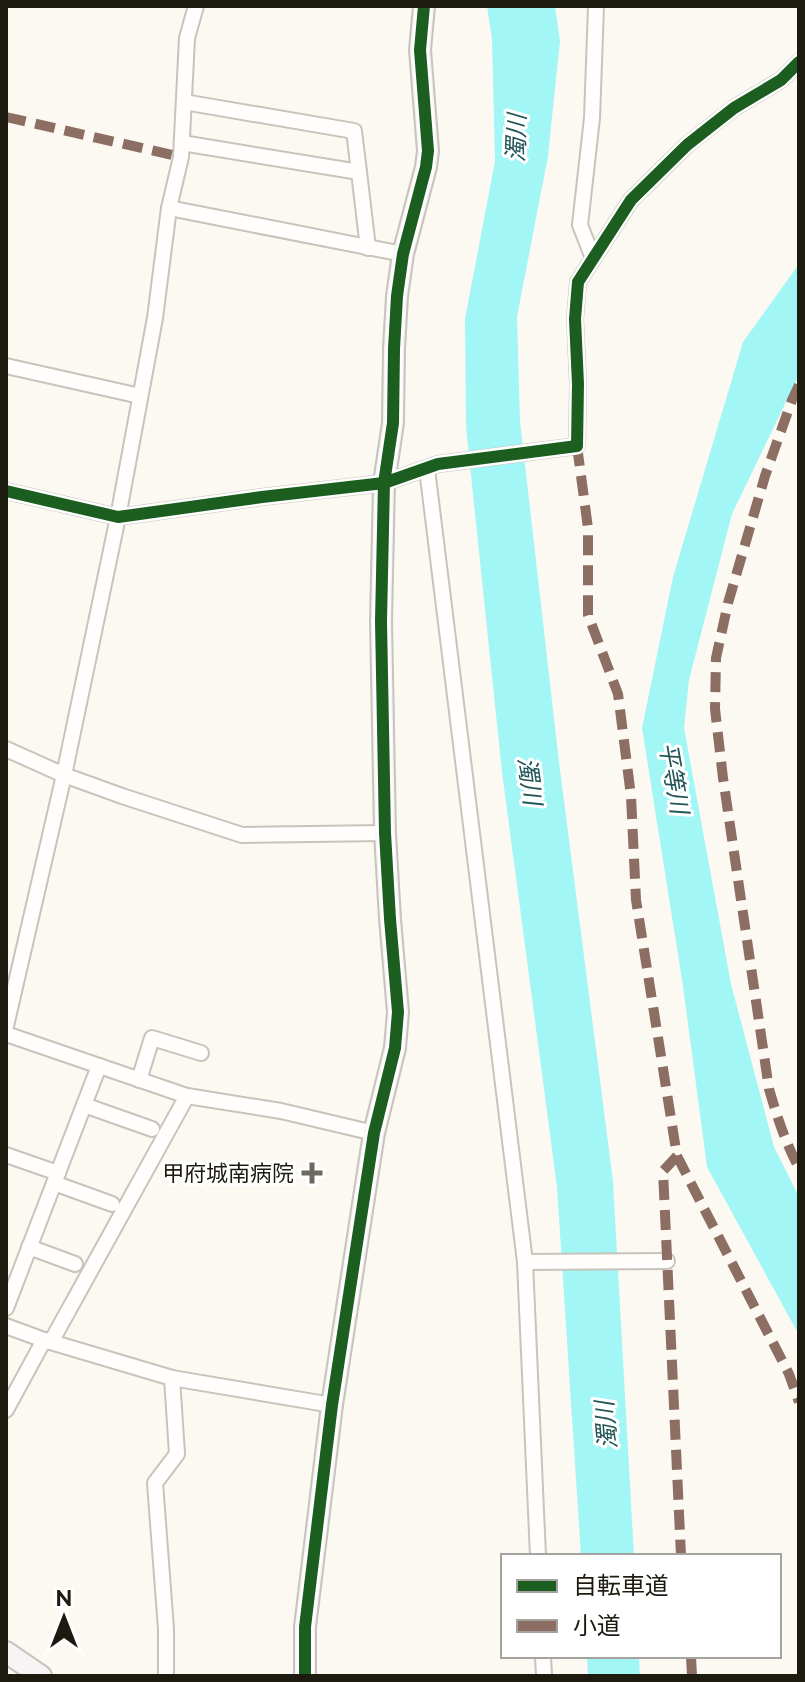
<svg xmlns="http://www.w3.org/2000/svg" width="805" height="1682" viewBox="0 0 805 1682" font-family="Raleway,'Noto Sans JP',sans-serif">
	<rect width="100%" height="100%" fill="#fcf9f2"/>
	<g fill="#a3f6f6">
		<polygon points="487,6 555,6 560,41 548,156 517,317 520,421 559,762 613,1181 634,1556 581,1556 557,1187 502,772 466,427 465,319 495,161 492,39"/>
		<polygon points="799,264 799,375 732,514 689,680 684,728 731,984 774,1147 799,1197 799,1335 707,1167 683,986 642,728 673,577 743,342"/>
		<polygon points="587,1656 639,1656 640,1676 588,1676"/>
	</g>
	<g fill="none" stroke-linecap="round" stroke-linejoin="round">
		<g stroke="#c6c4bb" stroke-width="18">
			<g id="street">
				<polyline points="184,102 354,131 359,172"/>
				<polyline points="182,143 359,172 368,248"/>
				<polyline points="169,208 403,254"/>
				<polyline points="593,258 580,225 592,118 596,6"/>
				<polyline points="6,366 140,396"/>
				<polyline points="427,469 525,1262 538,1556"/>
				<polyline points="6,491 118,517 262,497 384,483 438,464 577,446 578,384 575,319 578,282 631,200 687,145 734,108 781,80 799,62"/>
				<polyline points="6,749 64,775 122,796 242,835 385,833"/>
				<polyline points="6,1026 64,775 118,517 155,318 169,208 181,157 187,38 196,6"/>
				<polyline points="6,1034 187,1096 281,1111 374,1133"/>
				<polyline points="139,1080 152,1038 201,1053"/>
				<polyline points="84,1105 152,1129"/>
				<polyline points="6,1155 58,1173"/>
				<polyline points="54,1183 112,1204"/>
				<polyline points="29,1247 75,1264"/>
				<polyline points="525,1262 667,1261"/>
				<polyline points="6,1308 99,1066"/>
				<polyline points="6,1326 44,1340 172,1378 332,1405"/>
				<polyline points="51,1342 187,1096"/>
				<polyline points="6,1410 44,1340"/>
				<polyline points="543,1656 544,1676"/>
				<polyline points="166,1676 166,1629 155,1483 177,1454 172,1378"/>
			</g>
		</g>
		<g stroke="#c6c4bb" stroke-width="24">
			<g id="secondary">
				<polyline points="6,1652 41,1676"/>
				<polyline points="305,1676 305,1627 332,1405 374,1133 395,1048 398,1012 390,919 385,833 381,621 384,483 393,423 394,349 397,296 403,254 426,167 428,151 420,50 424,6"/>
			</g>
		</g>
		<use href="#street" stroke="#fffefd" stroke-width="14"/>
		<use href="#secondary" stroke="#f8f3f4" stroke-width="20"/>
		<g stroke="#8d6e63" stroke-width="10" stroke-dasharray="20 10" stroke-linecap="butt">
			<polyline points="6,117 181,157"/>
			<path d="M799,385L792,400L765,476L728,603L716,658L715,709L723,778L769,1089C777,1116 785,1142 799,1168"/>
			<polyline points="577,446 588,528 588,615 618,694 631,796 636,900 677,1156 663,1171 681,1556"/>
			<polyline points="677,1156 789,1374 799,1402"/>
			<polyline points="691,1656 692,1676"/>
		</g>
		<g stroke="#fff" stroke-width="17">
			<g id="cycleway">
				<polyline points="6,491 118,517 262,497 384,483 438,464 577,446 578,384 575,319 578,282 631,200 687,145 734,108 781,80 799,62"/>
				<polyline points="305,1676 305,1627 332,1405 374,1133 395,1048 398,1012 390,919 385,833 381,621 384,483 393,423 394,349 397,296 403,254 426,167 428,151 420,50 424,6"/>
			</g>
		</g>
		<use href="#cycleway" stroke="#1b5e20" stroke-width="12"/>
	</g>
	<path fill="#6b685f" stroke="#fff" stroke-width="3" d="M308 1161h8v8h8v8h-8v8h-8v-8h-8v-8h8z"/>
	<g text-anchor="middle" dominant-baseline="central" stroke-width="6" stroke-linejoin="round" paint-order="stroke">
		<g font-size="22" fill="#1d1a10" stroke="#fff" text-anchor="end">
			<text x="294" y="1173">甲府城南病院</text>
		</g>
		<g font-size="24" font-style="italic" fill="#215557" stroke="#fff">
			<text transform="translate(516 138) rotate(-88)">濁川</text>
			<text transform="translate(674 778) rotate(80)">平等川</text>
			<text transform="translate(530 781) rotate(82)">濁川</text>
			<text transform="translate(606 1425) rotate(-95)">濁川</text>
		</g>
	</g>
	<rect width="805" height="1682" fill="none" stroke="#1d1a10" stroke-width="16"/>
	<rect x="501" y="1554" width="280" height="104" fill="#ffffff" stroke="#a5a39f" stroke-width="2"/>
	<rect x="517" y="1580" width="40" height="12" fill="#1b5e20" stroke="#a5a39f" stroke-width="2"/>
	<text x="573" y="1594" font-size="24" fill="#1d1a10">自転車道</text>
	<rect x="517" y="1620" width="40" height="12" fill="#8d6e63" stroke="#a5a39f" stroke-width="2"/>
	<text x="573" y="1634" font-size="24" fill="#1d1a10">小道</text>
	<g transform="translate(64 1618)" stroke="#ffffff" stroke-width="6" paint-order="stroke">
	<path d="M0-6L14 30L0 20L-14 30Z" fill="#1d1a10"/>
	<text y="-12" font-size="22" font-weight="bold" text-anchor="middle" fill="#1d1a10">N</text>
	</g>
</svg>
